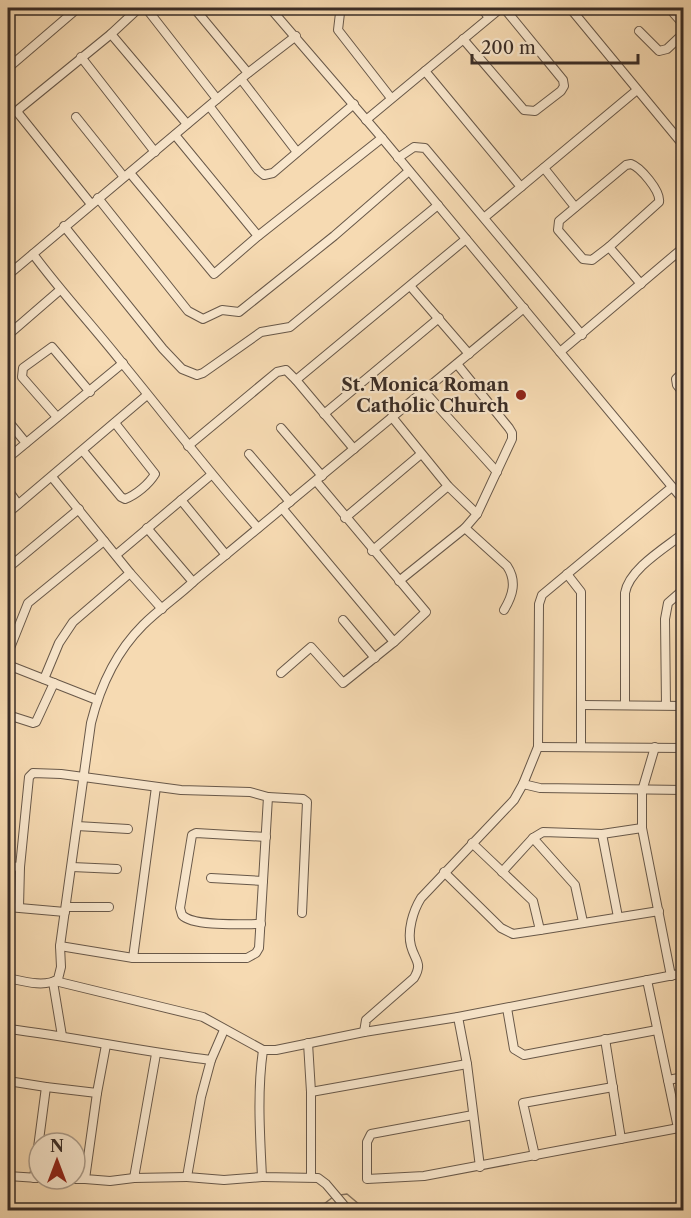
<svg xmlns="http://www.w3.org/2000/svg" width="691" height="1218" viewBox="0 0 691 1218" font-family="'Libre Caslon Text',serif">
	<rect width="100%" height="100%" fill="#f6dab2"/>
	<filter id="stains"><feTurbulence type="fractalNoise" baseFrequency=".00333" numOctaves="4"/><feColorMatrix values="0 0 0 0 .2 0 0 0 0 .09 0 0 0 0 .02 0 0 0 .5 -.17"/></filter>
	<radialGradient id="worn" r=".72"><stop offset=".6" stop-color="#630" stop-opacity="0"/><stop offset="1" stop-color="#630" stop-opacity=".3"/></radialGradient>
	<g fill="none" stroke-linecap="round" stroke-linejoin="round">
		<g stroke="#84715d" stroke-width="1.5">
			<polyline points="340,1195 347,1194 366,1210"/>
			<polyline points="316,1210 333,1197"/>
		</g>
		<g stroke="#685849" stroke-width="10">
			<g id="minor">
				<polyline points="146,8 217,99"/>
				<polyline points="194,8 248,73"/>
				<polyline points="270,8 382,138 684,501"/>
				<polyline points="344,8 340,13 338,30 391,98"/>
				<polyline points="481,8 489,17"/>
				<polyline points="570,8 684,146"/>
				<polyline points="669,8 684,25"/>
				<polyline points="639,31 659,51 667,49 684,33"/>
				<polyline points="111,34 187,124"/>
				<polyline points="463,39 524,110 535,111 561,91 564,86 563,80 504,8"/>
				<polyline points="81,57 155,152"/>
				<polyline points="8,68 78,8"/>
				<polyline points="425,71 521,187"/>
				<polyline points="241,79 297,152"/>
				<polyline points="210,107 258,170 264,175 273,173 354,104"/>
				<polyline points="76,117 124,177"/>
				<polyline points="366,120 501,8"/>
				<polyline points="175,135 258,236"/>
				<polyline points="398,158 414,147 425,148 582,335"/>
				<path d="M631,164C640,167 661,191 659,202L609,247L592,260L583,259L558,230L559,221L626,165Z"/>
				<polyline points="544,168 575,207"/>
				<polyline points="130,173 214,274 258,236 382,138"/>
				<polyline points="98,198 188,311 203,319 222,310 239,312 334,236 409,171"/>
				<polyline points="91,204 18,113 19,109 111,34 139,8"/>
				<polyline points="485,217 637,90"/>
				<polyline points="64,226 163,349 182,369 197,375 203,373 261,332 290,327 438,205"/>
				<polyline points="609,247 641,284"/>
				<path d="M33,254C61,292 94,327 123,364C168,419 211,475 258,528"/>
				<polyline points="8,275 248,73 296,36"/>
				<polyline points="411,287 469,354"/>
				<polyline points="8,335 60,290"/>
				<polyline points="560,352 684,247"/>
				<polyline points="684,371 676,379 677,385 684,394"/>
				<polyline points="296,380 466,239"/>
				<polyline points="424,391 497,472"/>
				<polyline points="324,414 439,318"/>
				<polyline points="57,417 22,377 23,368 52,347 90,392"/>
				<polyline points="392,417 448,486 477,514"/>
				<polyline points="8,421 26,443"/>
				<polyline points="281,428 322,476"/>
				<polyline points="188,446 277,372 286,370 296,380 354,449"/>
				<path d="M83,451L121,497L125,499C136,495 149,484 155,474L115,423"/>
				<polyline points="249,454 290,502"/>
				<polyline points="8,458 123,363"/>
				<polyline points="52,477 130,573 162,609"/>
				<polyline points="8,490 18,504"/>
				<polyline points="181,500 226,555"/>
				<polyline points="282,508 394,642 426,612 316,481"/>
				<polyline points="8,513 147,395"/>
				<polyline points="345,518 421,454"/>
				<polyline points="147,528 193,582"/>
				<path d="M465,528L507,566C517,581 513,595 504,610"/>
				<polyline points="372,551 448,486"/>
				<polyline points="116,555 211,475"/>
				<polyline points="8,568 79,509"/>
				<polyline points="567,574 581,592 581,746"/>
				<polyline points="399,581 465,528 477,514 512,439 512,433 509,428 457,364"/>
				<polyline points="343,620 375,658"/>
				<polyline points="8,653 28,603 104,541"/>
				<polyline points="8,665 97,700"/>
				<polyline points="281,673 311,647 343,683 394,642"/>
				<polyline points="44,679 59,643 73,622 130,573"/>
				<polyline points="582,705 684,706"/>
				<path d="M625,705V593C629,569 665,548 684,533"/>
				<polyline points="666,705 665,619 668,603 684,589"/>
				<polyline points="8,715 33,723 36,722 54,683"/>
				<polyline points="538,747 684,748"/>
				<polyline points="655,747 642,791 642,828 671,976"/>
				<polyline points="523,784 540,788 684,790"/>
				<polyline points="682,790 684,807"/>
				<polyline points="268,797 303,799 307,802 302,913"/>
				<polyline points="77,826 128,829"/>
				<polyline points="602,834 618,917"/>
				<polyline points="533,838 575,885 583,922"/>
				<polyline points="8,866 20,867"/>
				<polyline points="72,867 117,869"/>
				<polyline points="444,872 501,928 513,934 540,930 533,901 472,843"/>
				<polyline points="502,872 533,838 543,832 602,834 642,828"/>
				<polyline points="211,878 263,881"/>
				<polyline points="8,907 65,912"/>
				<polyline points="19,907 20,867 29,777 33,773 61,774 181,790 250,792 268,797 259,948 256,953 247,958 133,958 60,946"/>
				<polyline points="66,907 109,907"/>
				<path d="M261,924C243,924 193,927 182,915L180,908L192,835L196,833L266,837"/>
				<polyline points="540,930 659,911"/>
				<polyline points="133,958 156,787"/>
				<path d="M8,978C22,981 45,988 58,979L61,967L60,946L91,723C100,687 117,651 143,625C159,609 177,597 193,582L524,308"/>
				<polyline points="647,980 678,1128"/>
				<polyline points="55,981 203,1017 263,1050 276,1050 364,1032 458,1017 684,973"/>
				<polyline points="53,982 62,1036"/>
				<polyline points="507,1008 514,1049 524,1055 657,1030"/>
				<polyline points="458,1017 467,1064 480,1167"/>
				<path d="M8,1029C76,1037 142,1052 211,1060L224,1030"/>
				<path d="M364,1032L366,1020L414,978C423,963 415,961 411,946C407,931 413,911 421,898L514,800L523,784L538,747L539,604L542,595L672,487"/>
				<polyline points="605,1039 621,1139"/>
				<polyline points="308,1043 311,1092 311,1177"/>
				<path d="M263,1050C257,1092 260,1135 262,1177L318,1178L326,1184L348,1210"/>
				<polyline points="156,1054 134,1178 187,1177"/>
				<polyline points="211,1060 201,1097 187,1177 224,1180 262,1177"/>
				<polyline points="668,1080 684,1077"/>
				<polyline points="8,1081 46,1087 97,1093 106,1045"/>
				<polyline points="311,1092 467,1064"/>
				<polyline points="97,1093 85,1179 110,1181 134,1178"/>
				<polyline points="473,1115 371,1134 367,1142 367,1179 424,1176 684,1127"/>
				<polyline points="535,1156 523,1103 613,1087"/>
				<polyline points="8,1176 38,1178"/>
				<polyline points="34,1178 46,1087"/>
				<polyline points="74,1179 85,1179"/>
			</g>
		</g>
		<use href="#minor" stroke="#f9e7cd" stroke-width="8"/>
	</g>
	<circle fill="#8f2418" stroke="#f9e7cd" stroke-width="2" cx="521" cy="395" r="6"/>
	<g text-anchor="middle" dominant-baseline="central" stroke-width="4.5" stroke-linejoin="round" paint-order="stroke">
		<g font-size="18" font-weight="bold" fill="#392c26" stroke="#f9e7cd" text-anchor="end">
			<text x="509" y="385">St. Monica Roman<tspan x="509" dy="21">Catholic Church</tspan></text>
		</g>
	</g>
	<rect width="691" height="1218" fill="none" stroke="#f6dab2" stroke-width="30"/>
	<rect x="9" y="9" width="673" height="1200" fill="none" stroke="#392c26" stroke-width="3"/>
	<rect x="15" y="15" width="661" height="1188" fill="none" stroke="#392c26" stroke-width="1.5"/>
	<g transform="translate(57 1161)"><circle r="28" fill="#f9e7cd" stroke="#ac9c8a" stroke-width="1.5"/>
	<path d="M0-4.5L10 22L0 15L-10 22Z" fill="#8f2418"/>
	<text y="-9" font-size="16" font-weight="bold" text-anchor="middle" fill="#392c26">N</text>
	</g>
	<path d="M472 54v9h166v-9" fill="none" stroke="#392c26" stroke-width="3"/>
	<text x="481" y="54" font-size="18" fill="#392c26" stroke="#f9e7cd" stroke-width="4.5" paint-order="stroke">200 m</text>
	<rect width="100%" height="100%" filter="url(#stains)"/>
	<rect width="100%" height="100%" fill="url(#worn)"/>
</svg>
